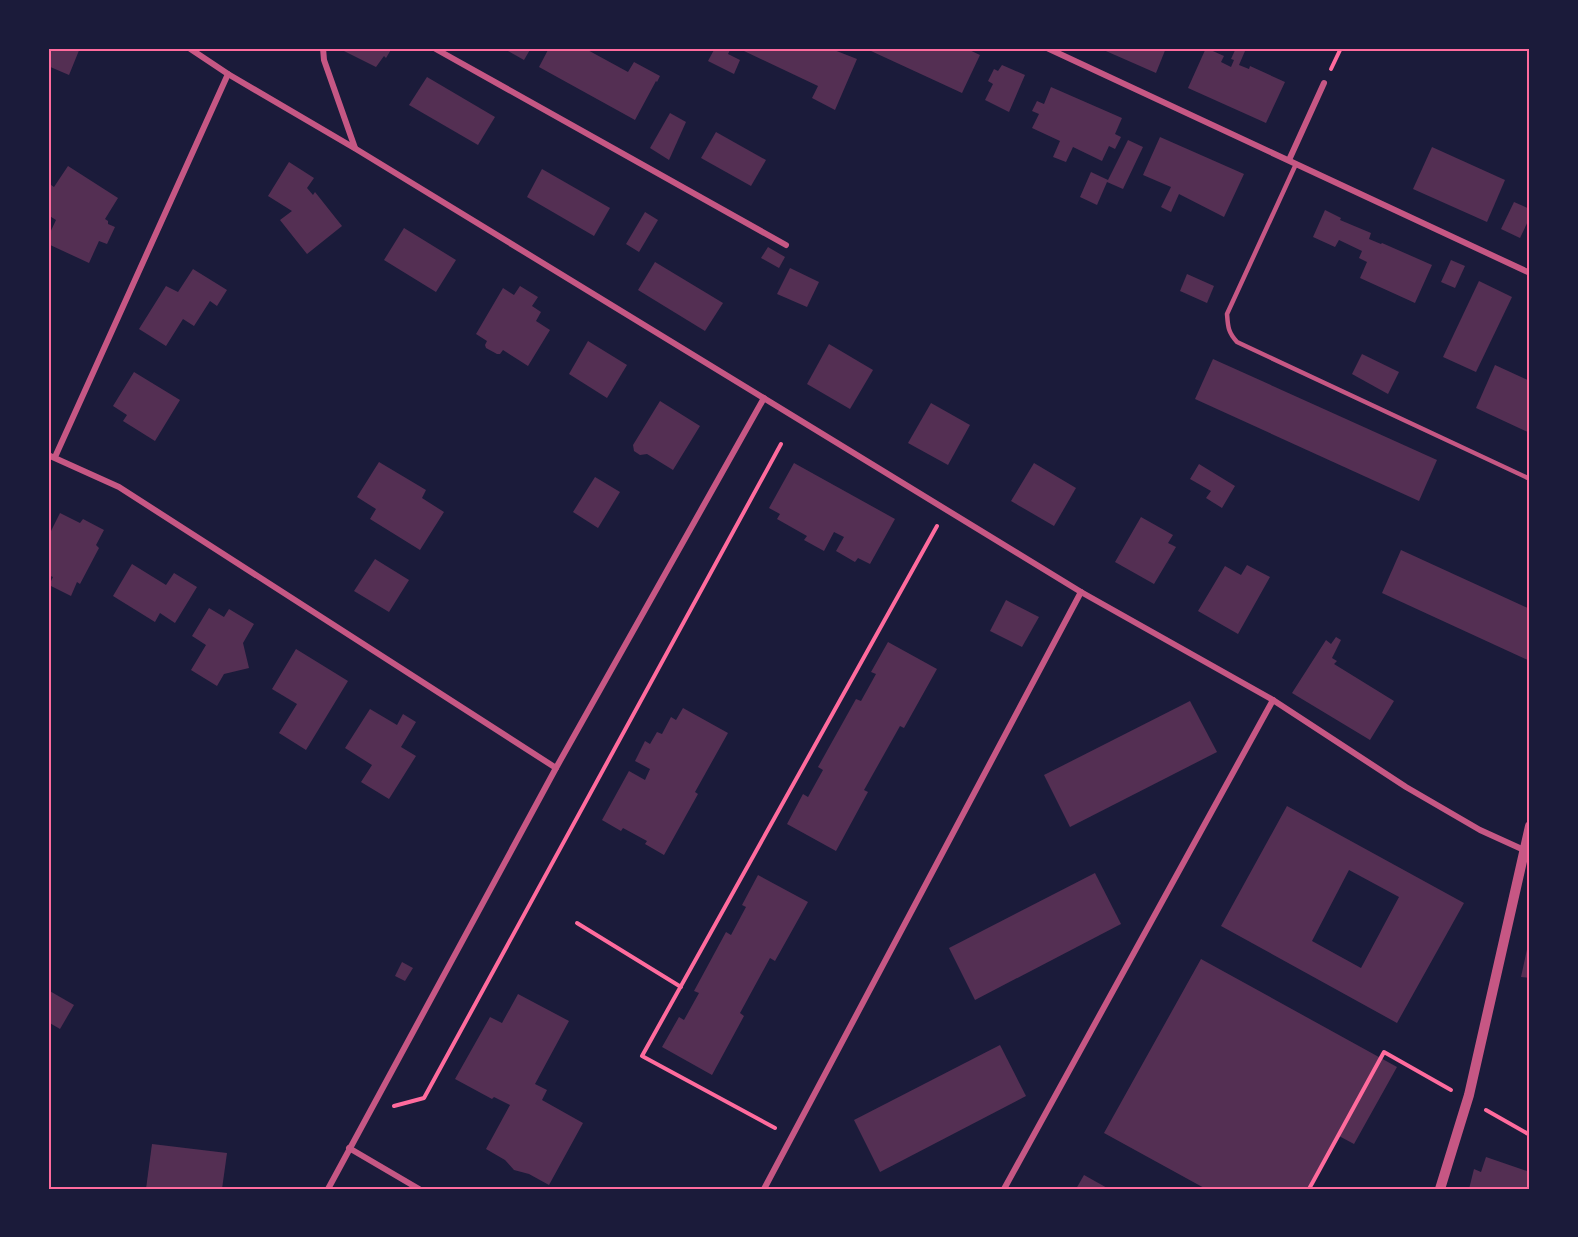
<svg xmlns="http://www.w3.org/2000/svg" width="1578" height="1237" viewBox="0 0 1578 1237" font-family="'Sofia Sans Condensed',sans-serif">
	<rect width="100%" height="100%" fill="#1b1b3a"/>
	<g fill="#542f53" fill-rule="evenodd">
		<polygon points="48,48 80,48 69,75 48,66"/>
		<polygon points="343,48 392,48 386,58 384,56 376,67 342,50"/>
		<polygon points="510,48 531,48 524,60 508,51"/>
		<polygon points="549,48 584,48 628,72 634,62 660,76 657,82 656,81 635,120 539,67"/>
		<polygon points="715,48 731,48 728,54 740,60 734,74 708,61"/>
		<polygon points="745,48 829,48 857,59 835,110 812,98 818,86 744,51"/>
		<polygon points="873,48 965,48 980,55 962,93 871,51"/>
		<polygon points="1099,48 1166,48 1156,73"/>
		<polygon points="1206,48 1224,56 1221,62 1231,67 1234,60 1231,59 1236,48 1240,48 1245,51 1239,65 1249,69 1250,66 1285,82 1266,123 1188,88"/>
		<polygon points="1002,65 1025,75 1009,112 985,100 993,84 988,81 994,69 998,71"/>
		<polygon points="427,77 495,117 478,145 409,105"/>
		<polygon points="1051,87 1122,118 1115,134 1121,137 1115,149 1109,146 1102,161 1073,147 1066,162 1053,157 1060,141 1032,128 1039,114 1032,111 1037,101 1044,104"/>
		<polygon points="670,113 686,122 669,160 650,148"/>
		<polygon points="716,132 766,160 751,186 701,158"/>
		<polygon points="1160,137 1244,174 1224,217 1179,194 1171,212 1161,207 1171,187 1143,175"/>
		<polygon points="1128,140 1143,147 1123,189 1107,182 1097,205 1080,197 1091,172 1108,180"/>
		<polygon points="1432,147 1505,180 1487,222 1413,189"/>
		<polygon points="289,162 314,178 307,188 313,195 315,192 342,226 307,254 280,220 292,211 268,196"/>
		<polygon points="68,166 118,198 105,219 108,221 108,224 115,227 107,244 99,241 89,263 48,244 48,237 56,220 48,215 48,183 54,187"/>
		<polygon points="542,169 610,208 594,236 527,197"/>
		<polygon points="1514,202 1530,209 1530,217 1520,238 1501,229"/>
		<polygon points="1325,210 1341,218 1340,220 1371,233 1369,239 1381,244 1382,243 1432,265 1415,303 1360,278 1367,262 1359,258 1362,251 1339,240 1335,247 1313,237"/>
		<polygon points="645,212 658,220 639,252 626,244"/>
		<polygon points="404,228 456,260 436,292 384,260"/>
		<polygon points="768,247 785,257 779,268 761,258"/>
		<polygon points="1451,260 1465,266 1455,288 1441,282"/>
		<polygon points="655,262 723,303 705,331 638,290"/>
		<polygon points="790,268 819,282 807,307 777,294"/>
		<polygon points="193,269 227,290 217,306 210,301 194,326 183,319 166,346 139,329 166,286 178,292"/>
		<polygon points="1187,274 1214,286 1207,303 1180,291"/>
		<polygon points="1479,281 1512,297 1476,372 1443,357"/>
		<polygon points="520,286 538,297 532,306 541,312 536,321 550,330 528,366 503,350 500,354 497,354 486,348 485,345 487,341 476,334 503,288 514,295"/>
		<polygon points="588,341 627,365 607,398 569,374"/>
		<polygon points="829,344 873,370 850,409 807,384"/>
		<polygon points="1362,354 1399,372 1388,394 1352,374"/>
		<polygon points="1213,359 1437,460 1419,501 1195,399"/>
		<polygon points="1495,365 1530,381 1530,433 1476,408"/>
		<polygon points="134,372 180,400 155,441 123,421 127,415 113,406"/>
		<polygon points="660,401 700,426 673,470 647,454 640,455 634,451 633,445"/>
		<polygon points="931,403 970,425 948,465 908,443"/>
		<polygon points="379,462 426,490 422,498 444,512 420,550 370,519 376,509 357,497"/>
		<polygon points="794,463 895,519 870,564 858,558 855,562 836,551 844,537 834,532 824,551 804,540 807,536 777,519 780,514 769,508"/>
		<polygon points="1034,463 1076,488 1054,526 1011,501"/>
		<polygon points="1199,464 1235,486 1222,508 1206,498 1211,491 1190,479"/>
		<polygon points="595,477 620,492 598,528 573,512"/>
		<polygon points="60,513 80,523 83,519 104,530 96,545 99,548 80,584 77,582 71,596 49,585 53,577 48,575 48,537"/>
		<polygon points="1141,517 1173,535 1168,543 1176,547 1154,584 1115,562"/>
		<polygon points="1401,550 1530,609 1530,661 1382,593"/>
		<polygon points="375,559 409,580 389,612 354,591"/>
		<polygon points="132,564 166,585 174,573 197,587 175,623 160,613 155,622 113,596"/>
		<polygon points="1247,565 1270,577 1238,634 1198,611 1225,566 1241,575"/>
		<polygon points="1006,600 1039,617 1022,647 990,631"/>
		<polygon points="209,608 224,617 229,609 254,624 243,643 249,668 224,674 217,686 191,670 206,645 192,636"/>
		<polygon points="1336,637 1341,640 1332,658 1337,661 1334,664 1394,701 1370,740 1292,693 1326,640 1331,644"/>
		<polygon points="888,642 937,669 904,728 900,726 864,790 868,792 836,851 787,824 803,794 808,797 823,770 818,767 856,699 861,701 876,674 871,672"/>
		<polygon points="296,649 348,681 306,750 279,733 297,704 272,689"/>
		<polygon points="1190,701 1217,752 1070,827 1044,775"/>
		<polygon points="683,708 728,733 695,792 698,794 664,855 645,844 647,841 623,828 621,831 602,820 629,771 645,780 650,769 635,761 645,741 650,744 657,732 662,734 671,717 676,720"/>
		<polygon points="370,709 397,725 403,714 416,722 401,747 416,756 389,799 361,782 372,765 345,748"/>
		<path d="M1287,806L1464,903L1397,1023L1221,926ZM1349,870L1399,897L1361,968L1312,941Z"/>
		<polygon points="1095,873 1121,924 975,1000 949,948"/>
		<polygon points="758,875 808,902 775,961 770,958 740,1013 744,1016 712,1075 662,1047 679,1017 684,1020 699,993 694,991 726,932 731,935 746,907 742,905"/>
		<polygon points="1529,940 1530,940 1530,978 1521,977"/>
		<polygon points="1201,959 1397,1067 1354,1144 1339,1136 1310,1189 1206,1189 1104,1133"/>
		<polygon points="402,962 413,968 405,981 395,976"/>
		<polygon points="48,990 74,1005 60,1029 48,1022"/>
		<polygon points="518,994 569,1021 535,1084 547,1090 542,1100 583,1123 549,1185 529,1174 514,1170 505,1160 486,1149 510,1105 494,1097 492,1099 455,1079 490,1017 502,1023"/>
		<polygon points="1000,1045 1026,1096 880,1172 854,1120"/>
		<polygon points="152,1144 227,1153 222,1189 146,1189"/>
		<polygon points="1486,1157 1530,1172 1530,1189 1469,1189 1474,1169 1481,1172"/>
		<polygon points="1084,1175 1109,1189 1076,1189"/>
	</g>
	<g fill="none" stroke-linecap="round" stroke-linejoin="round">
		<g stroke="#ff6b9d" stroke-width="4">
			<polyline points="1331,69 1341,48"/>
			<polyline points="577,923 681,987"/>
			<polyline points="394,1106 424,1098 781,444"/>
			<polyline points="1486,1110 1530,1135"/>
			<polyline points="775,1128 642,1056 937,526"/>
			<polyline points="1309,1189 1384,1052 1451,1090"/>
		</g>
		<path stroke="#c65784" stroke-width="4.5" d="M1296,164L1227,314C1228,327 1228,332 1237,342L1530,479"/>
		<g stroke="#c65784" stroke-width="6">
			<polyline points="189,48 228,74 356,149 1081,592 1273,700 1406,787 1480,830 1524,850"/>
			<polyline points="323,48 324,60 355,148"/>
			<polyline points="434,48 786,245"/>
			<polyline points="1047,48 1530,273"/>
			<polyline points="1289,160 1324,83"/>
			<polyline points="48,455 119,487 556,768"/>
			<polyline points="55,457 228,74"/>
			<polyline points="349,1148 419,1189"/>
			<polyline points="328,1189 556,768 764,398"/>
			<polyline points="764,1189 1081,592"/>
			<polyline points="1004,1189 1273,700"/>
		</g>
		<polyline stroke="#c65784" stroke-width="10" points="1440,1189 1469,1095 1530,826"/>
	</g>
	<rect width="1578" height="1237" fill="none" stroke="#1b1b3a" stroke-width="99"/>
	<rect x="50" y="50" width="1478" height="1138" fill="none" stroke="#ff6b9d" stroke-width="2"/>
</svg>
